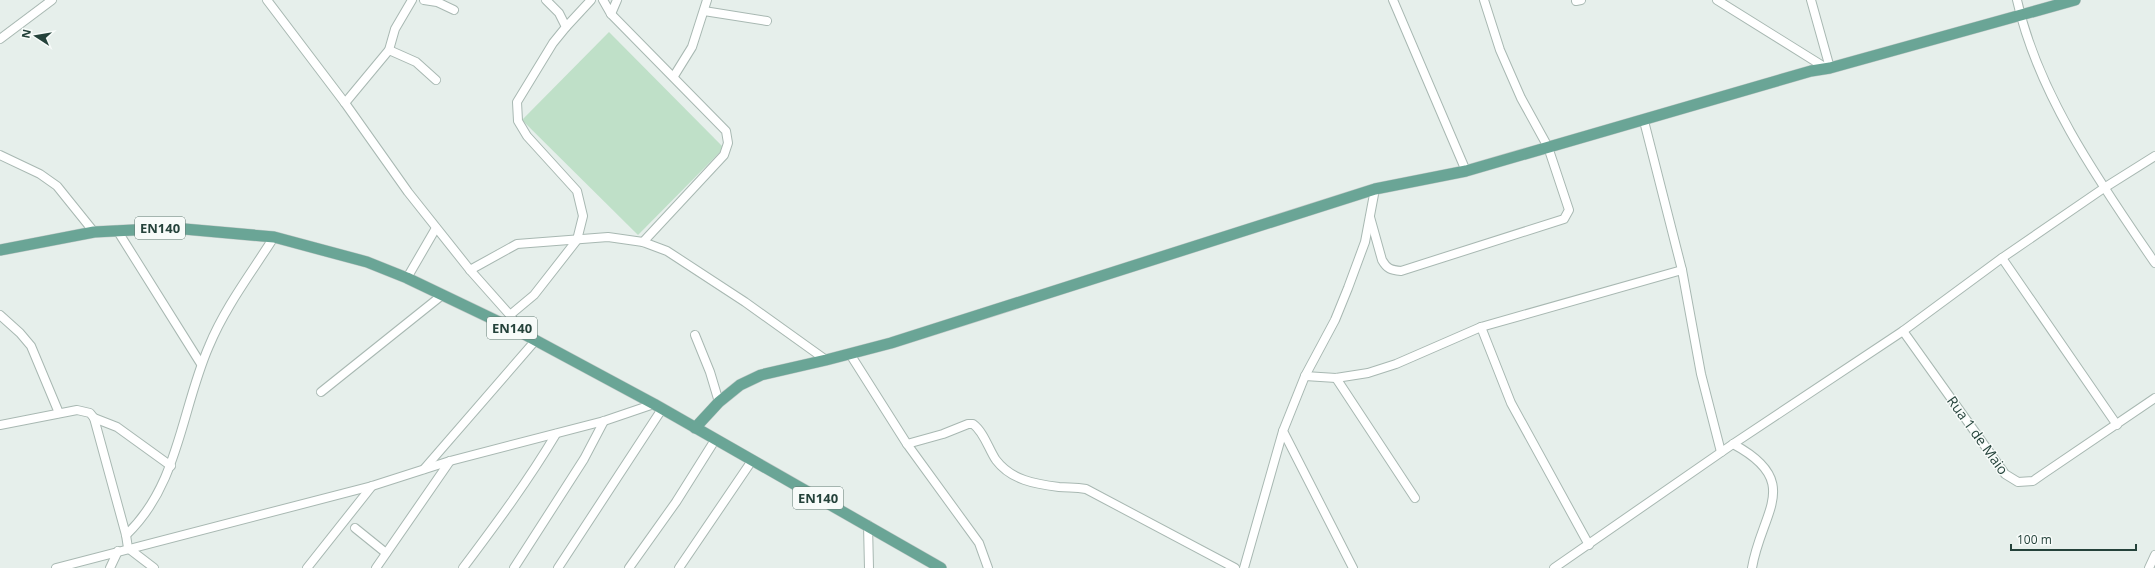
<svg xmlns="http://www.w3.org/2000/svg" width="2155" height="568" viewBox="0 0 2155 568" font-family="'Open Sans',sans-serif">
	<rect width="100%" height="100%" fill="#e6efeb"/>
	<polygon fill="#bfe0c8" points="609,32 724,148 638,235 522,120"/>
	<g fill="none" stroke-linecap="round" stroke-linejoin="round">
		<g stroke="#a8b8b2" stroke-width="10">
			<g id="minor">
				<polyline points="267,0 345,103 408,192 470,270 510,315 521,332"/>
				<polyline points="424,0 437,2 454,10"/>
				<polyline points="603,0 611,14 617,0"/>
				<polyline points="1393,0 1466,171"/>
				<polyline points="1717,0 1826,68"/>
				<polyline points="1811,0 1830,68"/>
				<path d="M2017,0C2038,95 2101,184 2155,263"/>
				<polyline points="1576,1 1581,0"/>
				<polyline points="704,11 767,21"/>
				<polyline points="611,14 726,131 728,143 724,155 643,242"/>
				<polyline points="566,27 591,0"/>
				<polyline points="0,39 52,0"/>
				<polyline points="389,50 416,62 436,80"/>
				<polyline points="674,76 692,47 707,0"/>
				<polyline points="345,103 389,50 395,29 412,0"/>
				<polyline points="1644,121 1682,270 1701,374 1721,452"/>
				<polyline points="0,155 40,174 57,186 94,232"/>
				<path d="M1370,217L1382,260C1387,269 1391,270 1401,271L1564,219L1569,210L1548,147L1521,98L1500,50L1484,0"/>
				<polyline points="117,230 201,364"/>
				<polyline points="2002,258 2117,425"/>
				<polyline points="470,270 517,244 608,237 643,242 667,251 745,302 826,360"/>
				<polyline points="407,278 436,228"/>
				<polyline points="0,315 20,333 31,346 59,413"/>
				<polyline points="510,315 534,295 577,240 583,216 577,191 527,136 518,121 517,102 553,43 566,27 559,13 546,0"/>
				<polyline points="1481,327 1511,403 1589,545"/>
				<polyline points="1903,331 2005,474 2018,482 2033,481 2043,474 2155,398"/>
				<polyline points="695,335 710,372 719,402"/>
				<polyline points="850,354 907,444 979,543 988,568"/>
				<polyline points="1305,376 1336,378 1368,373 1396,364 1481,327 1682,270"/>
				<polyline points="1336,378 1415,498"/>
				<polyline points="321,392 441,296"/>
				<polyline points="94,418 117,427 171,466"/>
				<polyline points="0,425 77,410 90,413 94,418 126,535 128,548 154,568"/>
				<path d="M907,444L943,434L968,424H973C984,432 989,450 996,460C1011,480 1035,484 1059,487C1069,488 1075,487 1086,489L1235,568"/>
				<path d="M1733,444C1804,482 1761,512 1752,568"/>
				<polyline points="424,469 535,341"/>
				<polyline points="868,525 869,568"/>
				<polyline points="355,528 386,553"/>
				<path d="M126,535C179,485 181,410 209,346C225,307 252,272 274,237"/>
				<polyline points="56,568 372,486 450,461 604,421 654,404"/>
				<polyline points="110,568 118,551"/>
				<polyline points="307,568 372,486"/>
				<polyline points="376,568 450,461"/>
				<path d="M463,568C496,524 528,481 556,434"/>
				<polyline points="514,568 584,459 604,421"/>
				<polyline points="558,568 662,409"/>
				<polyline points="629,568 676,502 715,440"/>
				<polyline points="679,568 751,462"/>
				<polyline points="1244,568 1283,431"/>
				<polyline points="1353,568 1283,431 1305,376 1335,320 1348,288 1365,242 1375,189"/>
				<polyline points="1554,568 1733,444 1903,331 2002,258 2104,188 2155,156"/>
				<polyline points="2149,568 2155,555"/>
			</g>
		</g>
		<g stroke="#c2cac8" stroke-width="12">
			<g id="major">
				<polyline points="0,250 94,232 173,228 274,237 367,262 407,278 522,333 654,404 941,568"/>
				<polyline points="695,428 719,402 740,385 761,375 826,360 891,343 1375,189 1466,171 1811,71 1830,68 2075,0"/>
			</g>
		</g>
		<use href="#minor" stroke="#fff" stroke-width="8"/>
		<use href="#major" stroke="#6aa596" stroke-width="11"/>
	</g>
	<g text-anchor="middle" dominant-baseline="central" stroke-width="3" stroke-linejoin="round" paint-order="stroke">
		<g fill="#f7fbf9" stroke="#637a73" stroke-width="1">
			<rect x="135" y="217" width="50" height="22" rx="3"/>
			<rect x="487" y="317" width="50" height="22" rx="3"/>
			<rect x="793" y="487" width="50" height="22" rx="3"/>
		</g>
		<g font-size="13" font-weight="bold" fill="#24423a">
			<text x="160" y="228">EN140</text>
			<text x="512" y="328">EN140</text>
			<text x="818" y="498">EN140</text>
		</g>
		<g font-size="14" fill="#24423a" stroke="#f7fbf9">
			<text transform="translate(1978 435) rotate(54)">Rua 1 de Maio</text>
		</g>
	</g>
	<g transform="translate(36 36) rotate(282)" stroke="#f7fbf9" stroke-width="3" paint-order="stroke">
	<path d="M0-3L7 15L0 10L-7 15Z" fill="#24423a"/>
	<text y="-6" font-size="11" font-weight="bold" text-anchor="middle" fill="#24423a">N</text>
	</g>
	<path d="M2011 544v6h125v-6" fill="none" stroke="#24423a" stroke-width="2"/>
	<text x="2017" y="544" font-size="12" fill="#24423a" stroke="#f7fbf9" stroke-width="3" paint-order="stroke">100 m</text>
</svg>
